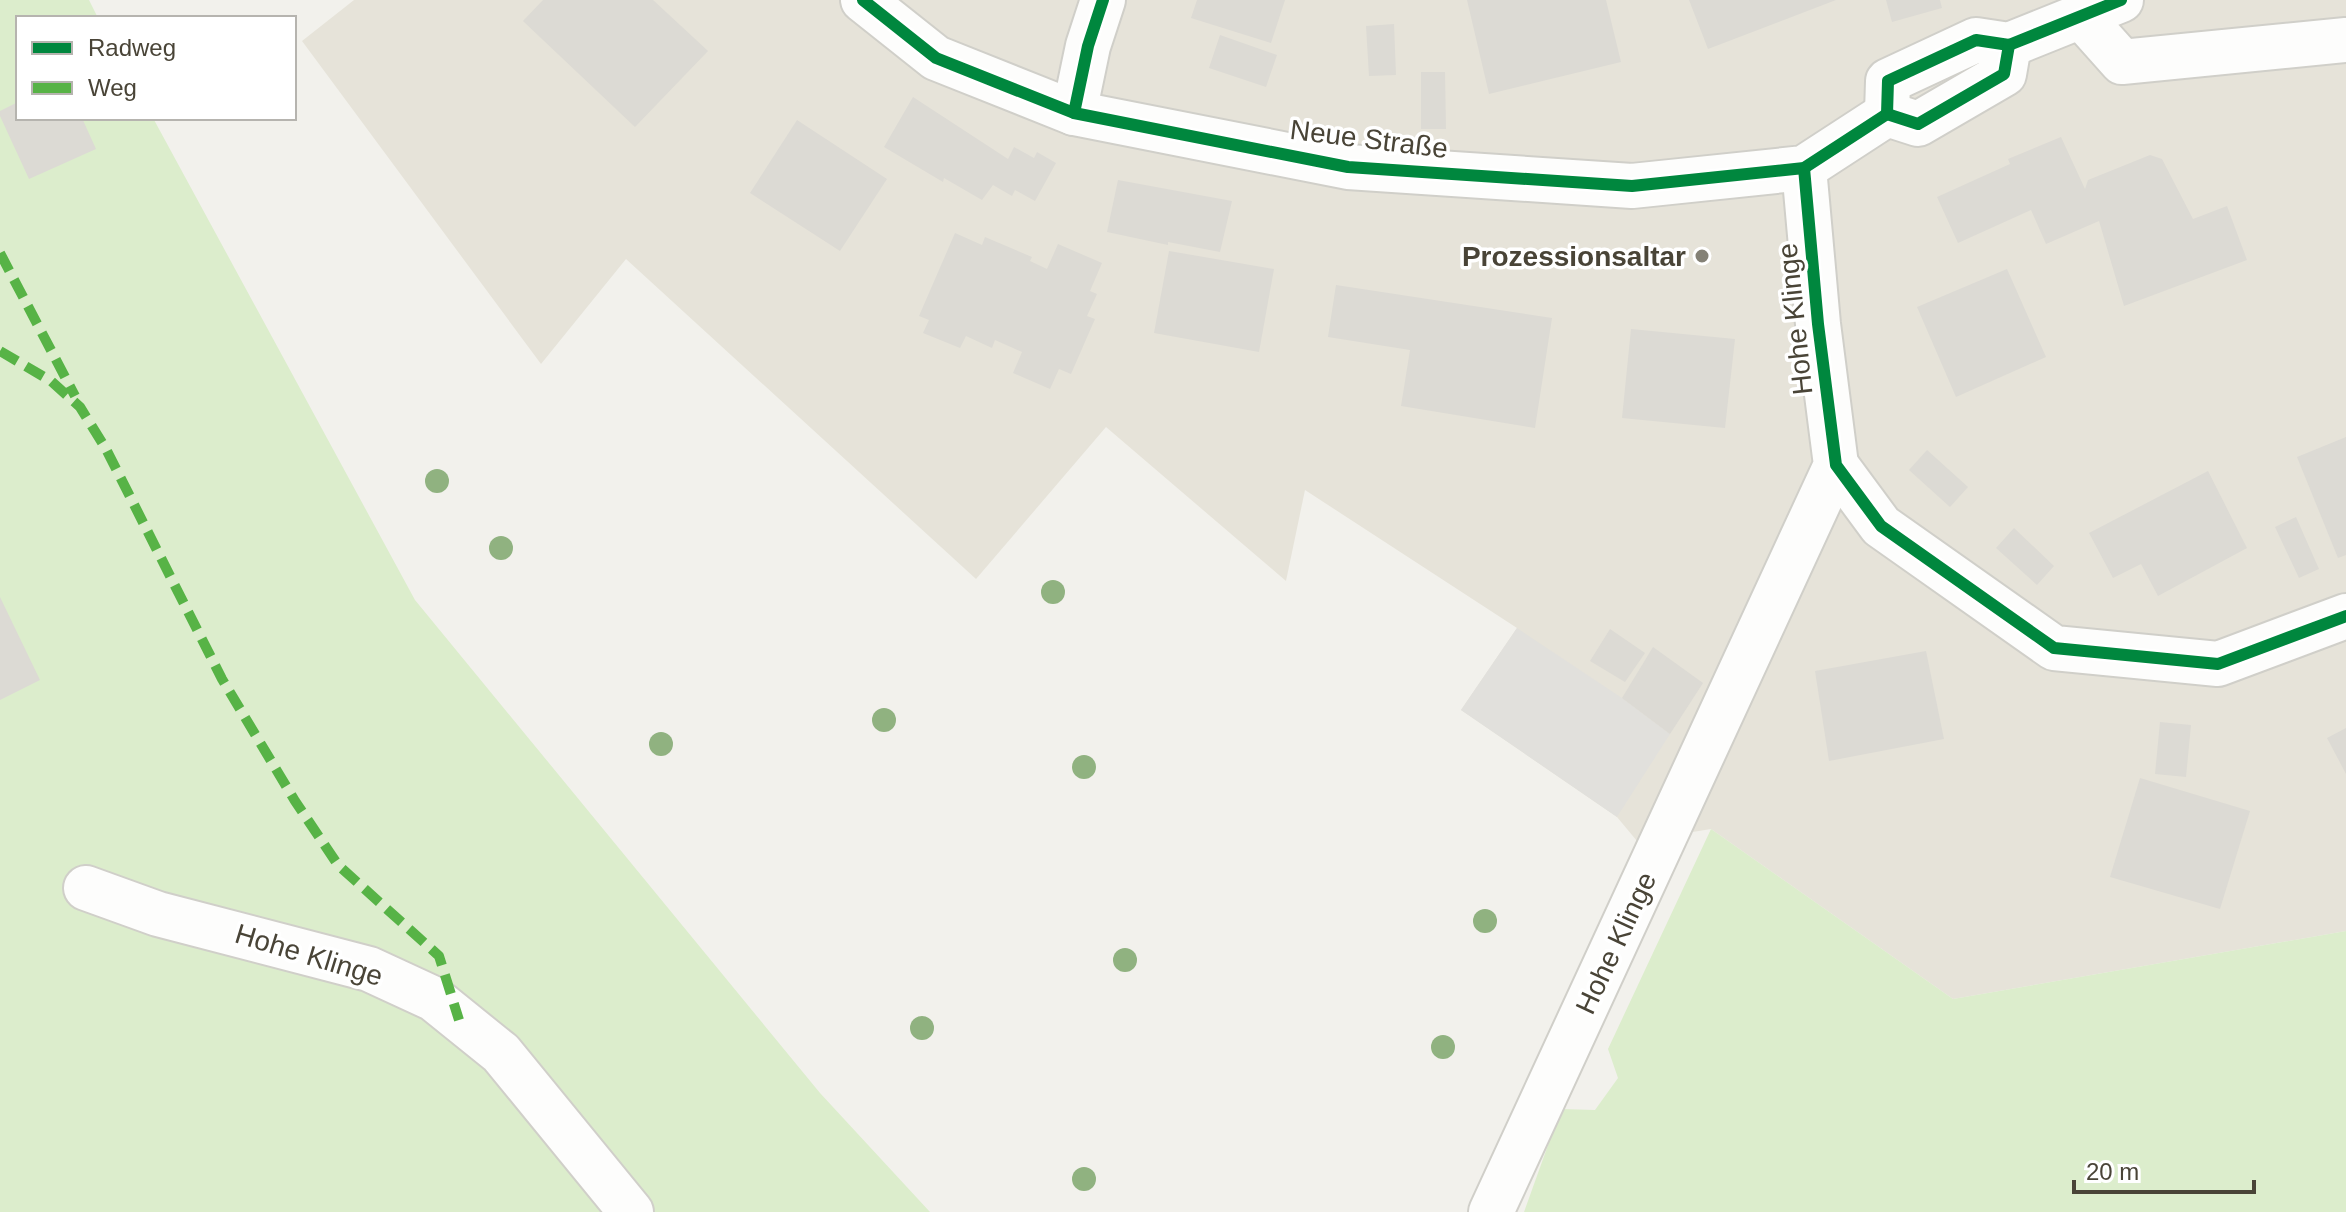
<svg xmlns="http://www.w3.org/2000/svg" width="2346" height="1212" viewBox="0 0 2346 1212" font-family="Helvetica,sans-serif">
	<rect width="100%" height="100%" fill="#f2f1ec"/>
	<polygon fill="#e6e3d9" points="354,0 2346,0 2346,931 1953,999 1711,829 1637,841 1617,817 1461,710 1517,628 1305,490 1286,581 1106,427 976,579 626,259 541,364 302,41"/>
	<g fill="#dcedcc">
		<polygon points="0,0 89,0 98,18 18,18 18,118 153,118 415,600 820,1093 930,1212 0,1212"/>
		<polygon points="1711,829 1953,999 2346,931 2346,1212 1524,1212 1561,1109 1595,1110 1618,1078 1608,1049"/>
	</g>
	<polygon fill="#e1e0dc" points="1517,628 1622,698 1670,734 1617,817 1461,710"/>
	<g fill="#dcdad4">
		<polygon points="543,0 653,0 708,51 635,127 523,21"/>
		<polygon points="1197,0 1285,0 1271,43 1191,18"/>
		<polygon points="1467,0 1606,0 1621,62 1489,94"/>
		<polygon points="1689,0 1836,0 1708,49"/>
		<polygon points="1886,0 1940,0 1942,8 1892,22"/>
		<polygon points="1394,24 1396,75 1369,76 1366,26"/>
		<polygon points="1220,35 1277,55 1266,87 1209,68"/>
		<polygon points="1421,72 1445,72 1446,129 1421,129"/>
		<polygon points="913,97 1008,159 1014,147 1034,158 1037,152 1056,163 1035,201 1015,190 1012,196 993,185 982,200 944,178 943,182 884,147"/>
		<polygon points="18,102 18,118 82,118 96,149 29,179 0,116 0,111"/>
		<polygon points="797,120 887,179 840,251 750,193"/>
		<polygon points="2061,137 2085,189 2088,180 2150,155 2162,159 2193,219 2227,206 2247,260 2124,306 2099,221 2046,244 2031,210 1958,243 1937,197 2010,164 2008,159"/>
		<polygon points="1118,180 1232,201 1220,252 1168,242 1168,245 1107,232"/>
		<polygon points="955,233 982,245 985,237 1032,257 1030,261 1047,269 1058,244 1102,263 1090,291 1097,294 1087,316 1095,319 1071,374 1059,369 1050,389 1013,373 1022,352 995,340 992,348 966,336 960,348 923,333 929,320 919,316"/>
		<polygon points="1169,251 1274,269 1259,352 1154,333"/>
		<polygon points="2007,269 2046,357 1956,397 1917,307"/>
		<polygon points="1336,285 1552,318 1535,428 1401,406 1410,350 1328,337"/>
		<polygon points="1631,329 1735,339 1725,428 1622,418"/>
		<polygon points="2346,437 2346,555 2338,558 2297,457"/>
		<polygon points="1927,450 1968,487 1950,507 1909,470"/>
		<polygon points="2208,471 2247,548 2158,596 2141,564 2113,578 2089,533"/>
		<polygon points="2296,517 2319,569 2299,578 2275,527"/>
		<polygon points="2014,528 2054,566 2037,585 1996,548"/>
		<polygon points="0,597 40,680 0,700"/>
		<polygon points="1610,629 1645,653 1625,682 1590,661"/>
		<polygon points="1653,647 1703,683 1670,734 1622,698"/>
		<polygon points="1926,651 1944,739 1829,761 1815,671"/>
		<polygon points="2160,722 2191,725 2186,777 2155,774"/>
		<polygon points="2346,728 2346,774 2327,738"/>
		<polygon points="2140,778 2250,811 2220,909 2110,877"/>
	</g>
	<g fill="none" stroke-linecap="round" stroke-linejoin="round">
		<g stroke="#d0cfc9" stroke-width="48">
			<g id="minor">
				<polyline points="863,0 936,58 1074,113 1348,167 1632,186 1804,168 1887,114"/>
				<polyline points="2081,16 2122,62 2346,40"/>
				<polyline points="1074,113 1088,46 1103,0"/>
				<polyline points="1887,114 1888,81 1976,40 2009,45 2121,0"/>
				<polyline points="1887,114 1918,124 2004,74 2009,45"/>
				<polyline points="1836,465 1881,526 2054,648 2218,664 2346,616"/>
				<polyline points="86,888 158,914 369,969 434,999 501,1053 631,1212"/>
				<polyline points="1491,1212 1836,465 1818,324 1804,168"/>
			</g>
		</g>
		<use href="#minor" stroke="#fdfdfc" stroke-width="44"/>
		<g stroke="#57b346" stroke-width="10" stroke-dasharray="20 10" stroke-linecap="butt">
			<polyline points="0,253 75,396"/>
			<polyline points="0,351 51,381 80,407 106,449 222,679 295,801 338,865 439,956 459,1020"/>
		</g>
		<g stroke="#fff" stroke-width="17">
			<g id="cycleway">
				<polyline points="863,0 936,58 1074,113 1348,167 1632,186 1804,168 1887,114"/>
				<polyline points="1074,113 1088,46 1103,0"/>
				<polyline points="1887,114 1888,81 1976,40 2009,45 2121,0"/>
				<polyline points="1887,114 1918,124 2004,74 2009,45"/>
				<polyline points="1804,168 1818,324 1836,465 1881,526 2054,648 2218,664 2346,616"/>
			</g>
		</g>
		<use href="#cycleway" stroke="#00873e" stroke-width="12"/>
	</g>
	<g fill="#90b280">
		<circle cx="437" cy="481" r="12"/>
		<circle cx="501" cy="548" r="12"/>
		<circle cx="1053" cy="592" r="12"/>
		<circle cx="884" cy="720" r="12"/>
		<circle cx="661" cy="744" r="12"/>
		<circle cx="1084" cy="767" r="12"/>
		<circle cx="1485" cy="921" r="12"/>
		<circle cx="1125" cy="960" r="12"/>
		<circle cx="922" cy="1028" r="12"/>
		<circle cx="1443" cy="1047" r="12"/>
		<circle cx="1084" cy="1179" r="12"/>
	</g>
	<circle fill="#848176" stroke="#fff" stroke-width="3" cx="1702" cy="256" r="8"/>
	<g text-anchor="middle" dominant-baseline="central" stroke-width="7" stroke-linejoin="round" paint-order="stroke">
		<g font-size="28" fill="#494437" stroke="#fff">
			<text transform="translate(1369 139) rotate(7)">Neue Straße</text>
			<text transform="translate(1795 319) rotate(-96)">Hohe Klinge</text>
			<text transform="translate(1616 943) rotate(-65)">Hohe Klinge</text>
			<text transform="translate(309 955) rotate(17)">Hohe Klinge</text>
		</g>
		<g font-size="28" font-weight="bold" fill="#494437" stroke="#fff" text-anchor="end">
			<text x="1686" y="256">Prozessionsaltar</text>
		</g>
	</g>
	<rect x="16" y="16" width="280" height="104" fill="#ffffff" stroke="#b6b4af" stroke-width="2"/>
	<rect x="32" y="42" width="40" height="12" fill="#00873e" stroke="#b6b4af" stroke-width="2"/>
	<text x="88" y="56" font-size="24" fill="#494437">Radweg</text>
	<rect x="32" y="82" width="40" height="12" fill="#57b346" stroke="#b6b4af" stroke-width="2"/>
	<text x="88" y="96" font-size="24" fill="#494437">Weg</text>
	<path d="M2074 1180v12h180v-12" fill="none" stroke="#494437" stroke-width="4"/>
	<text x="2086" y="1180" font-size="24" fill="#494437" stroke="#ffffff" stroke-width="6" paint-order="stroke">20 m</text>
</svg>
